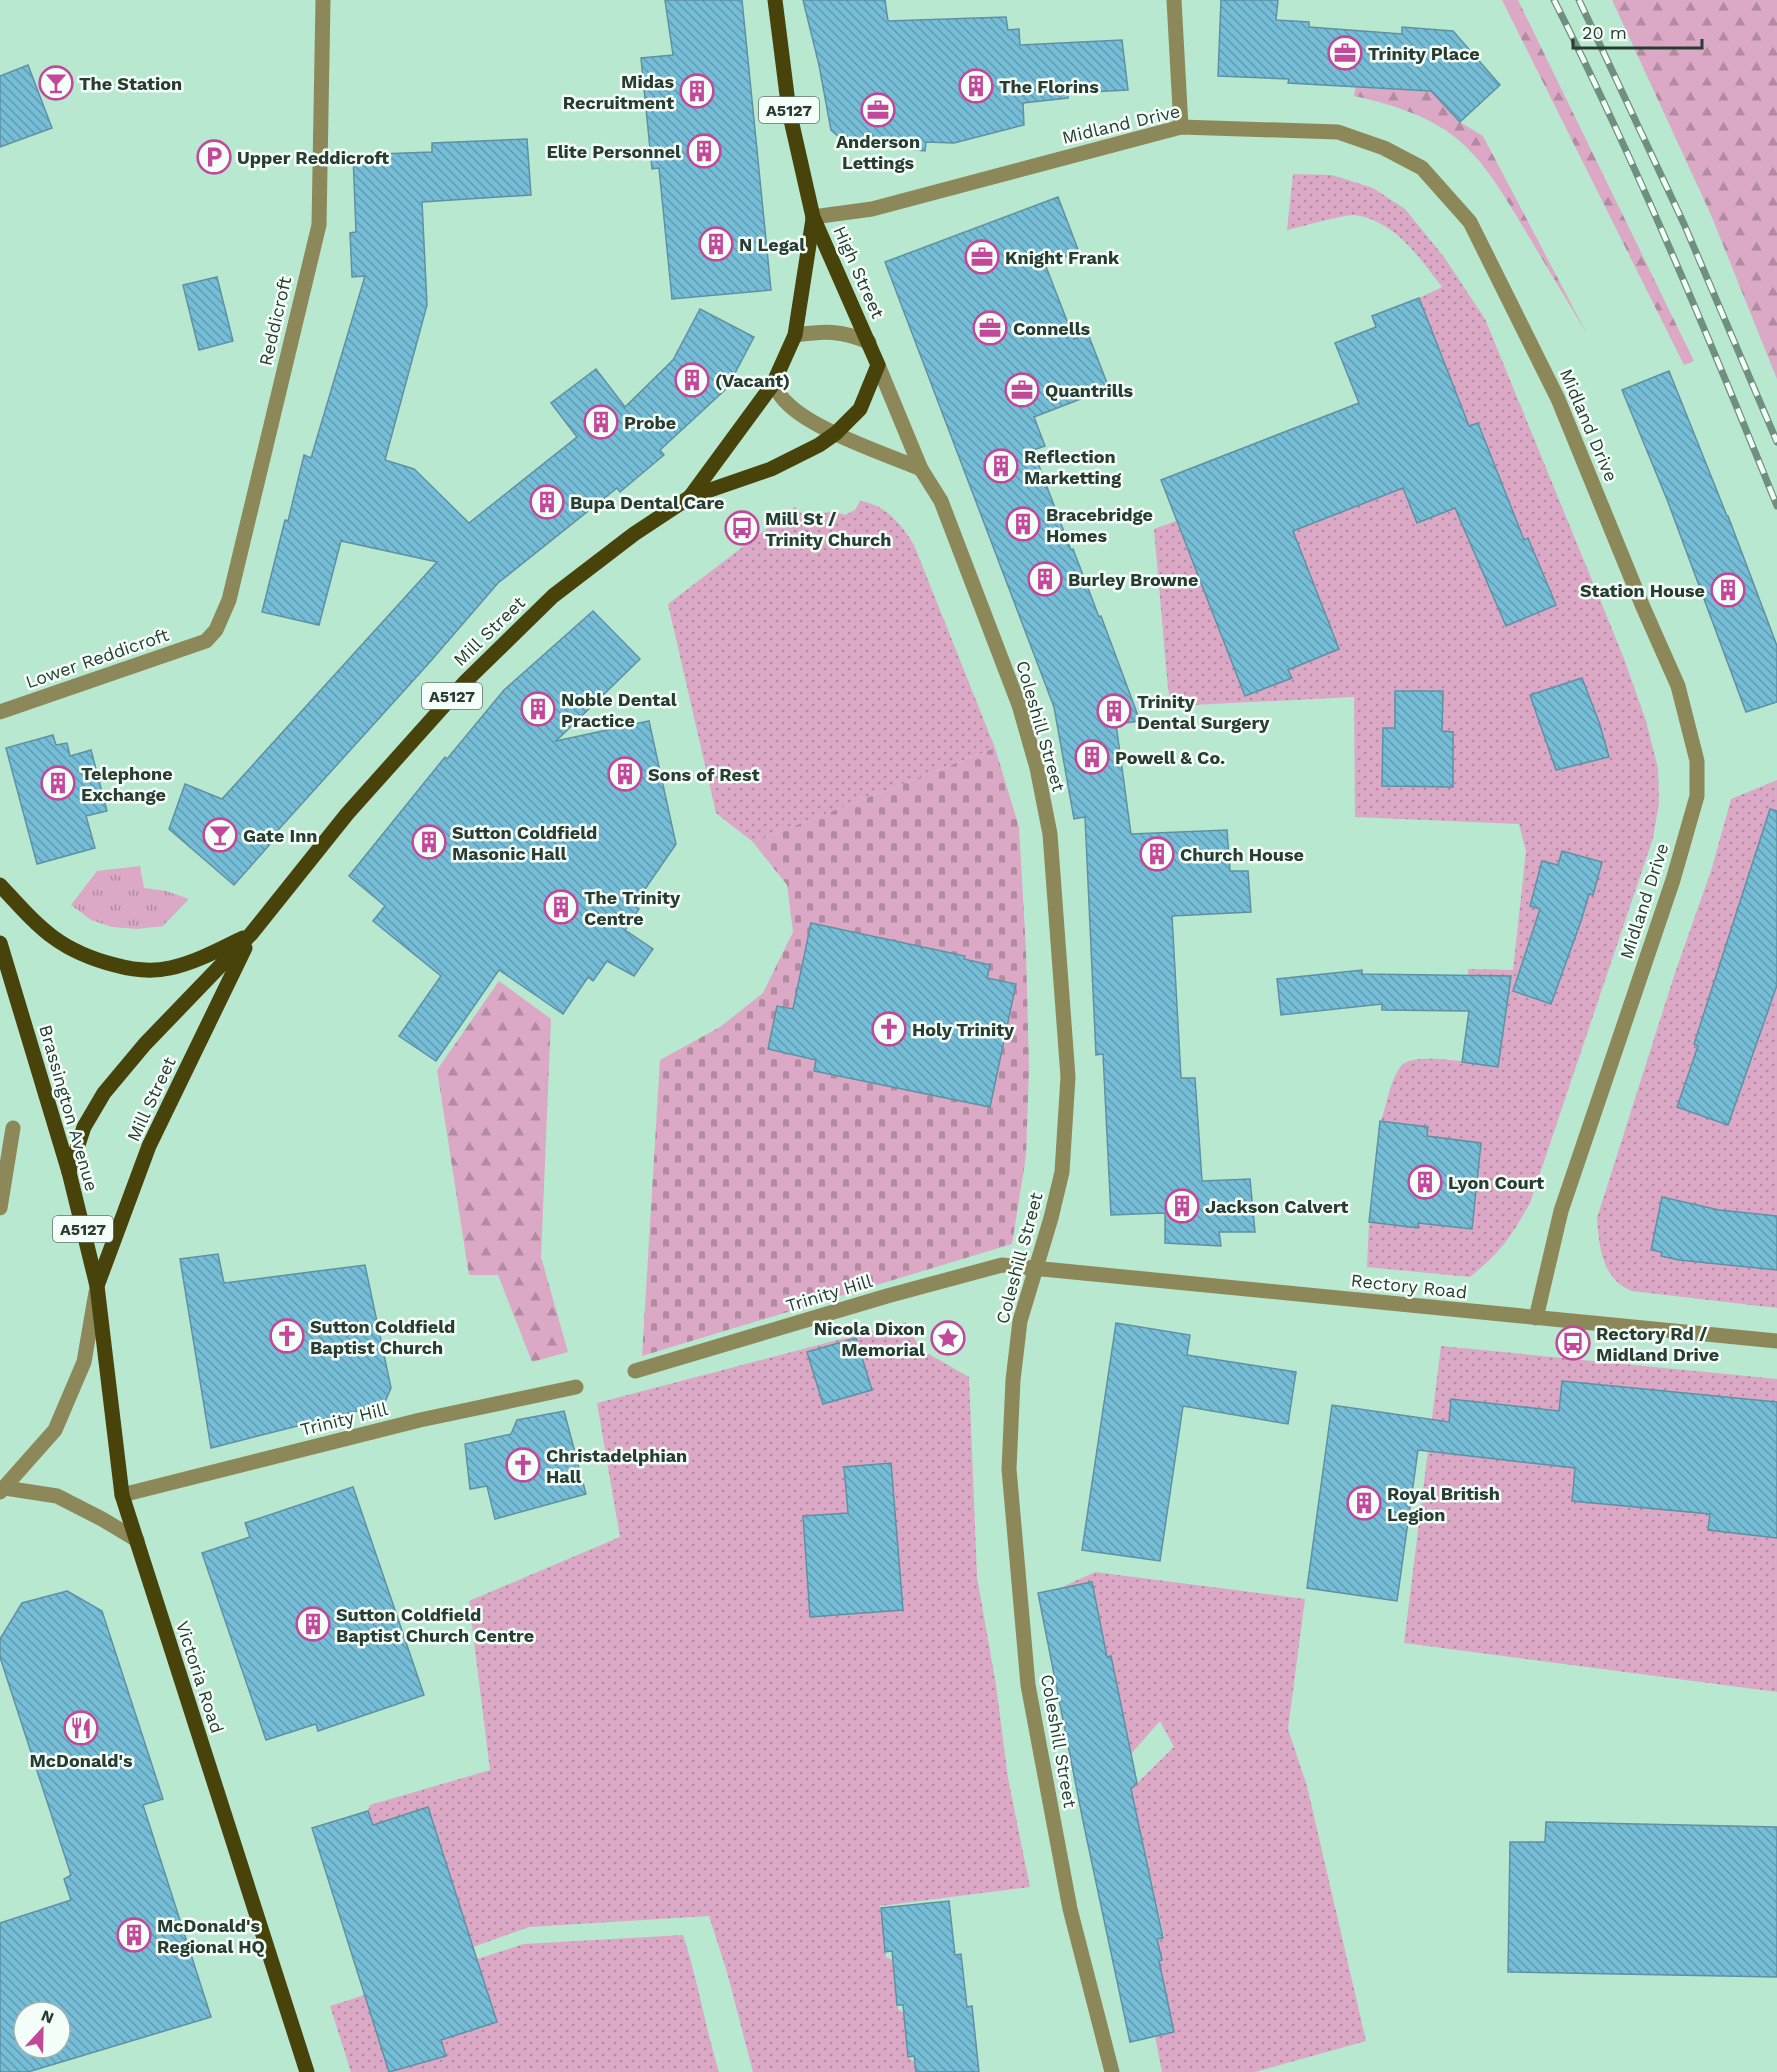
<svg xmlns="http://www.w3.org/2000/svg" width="1777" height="2072" viewBox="0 0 1777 2072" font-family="'Work Sans',sans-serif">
	<defs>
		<pattern id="grass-dots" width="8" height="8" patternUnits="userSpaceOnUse" patternTransform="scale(1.5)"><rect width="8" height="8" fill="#dba9c6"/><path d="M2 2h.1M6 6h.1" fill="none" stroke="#b28ba1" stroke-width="1.8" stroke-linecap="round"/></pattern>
		<pattern id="forest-firs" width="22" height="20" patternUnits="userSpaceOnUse" patternTransform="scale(1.5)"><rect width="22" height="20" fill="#dba9c6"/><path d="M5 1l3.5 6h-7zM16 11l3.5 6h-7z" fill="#b28ba1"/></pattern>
		<pattern id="cemetery-stones" width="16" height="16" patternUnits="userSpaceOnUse" patternTransform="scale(1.5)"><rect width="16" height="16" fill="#dba9c6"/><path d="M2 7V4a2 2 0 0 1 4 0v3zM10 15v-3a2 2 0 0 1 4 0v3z" fill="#b28ba1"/></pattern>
		<pattern id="park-tufts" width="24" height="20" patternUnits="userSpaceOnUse" patternTransform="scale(1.5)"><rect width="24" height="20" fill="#dba9c6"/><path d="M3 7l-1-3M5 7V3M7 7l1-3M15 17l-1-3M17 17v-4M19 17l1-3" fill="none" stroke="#b28ba1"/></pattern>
		<pattern id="building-back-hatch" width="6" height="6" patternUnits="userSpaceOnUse" patternTransform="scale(1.5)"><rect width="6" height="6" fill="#76bdd7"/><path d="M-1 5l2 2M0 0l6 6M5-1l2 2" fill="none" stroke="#619baf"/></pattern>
	</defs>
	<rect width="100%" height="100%" fill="#b8e8d0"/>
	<g fill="url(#grass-dots)">
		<path d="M1293,174L1332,175L1373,188L1405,209L1444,257L1485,319L1623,656L1646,721L1658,768L1659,803L1653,838L1530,1203C1511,1237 1501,1252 1470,1277L1367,1267L1369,1222L1417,1228L1418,1223L1472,1228L1481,1143L1427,1136L1428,1127L1381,1121C1387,1104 1390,1079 1402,1065C1415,1051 1478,1064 1497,1067L1505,1017L1469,1011L1468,969L1513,970L1526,851L1519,824L1355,817L1354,697L1172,706L1168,689L1154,529L1176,521L1246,696L1291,678L1288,670L1339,649L1309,572L1286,533L1403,488L1417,523L1454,501L1501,482L1479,423L1469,426L1419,298L1442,287C1419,257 1395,221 1355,215C1344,214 1301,227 1287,230Z"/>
		<path d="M860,501C885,504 902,525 914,545L995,748L753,842L716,813L668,604L795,507C809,524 816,515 832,511L845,515L855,510Z"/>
		<path d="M1777,780V1308L1632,1291C1602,1279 1599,1247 1597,1218L1674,976L1712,868L1731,799Z"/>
		<polygon points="906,1322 920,1349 969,1377 977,1577 996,1685 1008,1778 1030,1887 880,1906 886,1957 893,1961 898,2009 904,2013 908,2057 915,2063 916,2072 753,2072 727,1972 709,1916 529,1927 417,1967 442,1854 429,1808 373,1825 368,1811 370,1805 490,1770 469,1601 620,1537 597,1403"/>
		<polygon points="1441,1346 1777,1379 1777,1692 1404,1643"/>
		<polygon points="1095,1572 1305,1599 1288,1729 1307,1786 1366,2041 1255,2072 1162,2072 1155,2036 1174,2032 1146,1963 1162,1960 1157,1939 1164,1937 1134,1802 1128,1792 1174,1747 1160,1721 1131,1754 1111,1656 1107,1657 1092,1582 1060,1588"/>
		<path d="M683,1935C698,1980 705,2027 719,2072H351L330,2006L524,1944Z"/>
	</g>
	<g fill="url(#forest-firs)">
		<polygon points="1502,0 1518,0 1694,361 1684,365"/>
		<polygon points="1612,0 1777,0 1777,379 1711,215"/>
		<path d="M1356,84L1366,85L1367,88L1431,91L1460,122L1483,136L1587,334C1568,302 1549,271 1531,240C1508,203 1486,160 1451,134C1423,114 1387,103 1354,96Z"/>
		<polygon points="499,981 551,1019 541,1257 568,1352 532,1362 498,1275 469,1275 437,1070"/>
	</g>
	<path fill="url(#cemetery-stones)" fill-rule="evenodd" d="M995,748L1019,827L1026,950L1029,1068L1026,1156L1012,1244L642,1356L660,1060L720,1027L763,993L793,932L787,885L753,842ZM811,923L965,956L964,959L990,965L987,978L1015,984L989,1107L815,1071L816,1060L768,1049L777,1006L793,1009Z"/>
	<polygon fill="url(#park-tufts)" points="140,866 144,888 166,891 189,899 163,926 137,929 112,927 91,920 71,905 97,871"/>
	<g fill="url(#building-back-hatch)" stroke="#5f91a3" stroke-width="1.5" fill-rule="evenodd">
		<polygon points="665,0 742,0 771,290 672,299 659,168 652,169 641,58 673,55"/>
		<polygon points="803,0 885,0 888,21 1006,17 1008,30 1019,29 1020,45 1122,40 1128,90 1068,93 1068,98 1023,103 1024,125 954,143 926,142 925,151 846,143 831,130 819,65"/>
		<polygon points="1221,0 1278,0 1276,20 1309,22 1309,27 1402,34 1402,27 1453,31 1500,85 1460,122 1431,91 1288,83 1289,79 1218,76"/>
		<polygon points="28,65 52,128 0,147 0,76"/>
		<polygon points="527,139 531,195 422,202 427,305 385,460 414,469 469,523 577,437 551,403 596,369 625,407 673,360 700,309 754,337 727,388 660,450 664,455 620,492 617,488 498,583 429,663 269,840 272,842 234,885 169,829 185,784 222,799 437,562 341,541 319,625 262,612 285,520 288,521 304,455 311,458 365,276 352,277 350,233 356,232 353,155 432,152 432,143"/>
		<polygon points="1058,197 1079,252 1045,264 1074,339 1088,334 1109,388 1034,417 1045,446 1033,450 1071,550 1073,549 1099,617 1101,616 1140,721 1116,724 1131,834 1227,830 1230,871 1248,871 1251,912 1172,916 1181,1078 1195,1078 1202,1181 1250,1179 1255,1232 1219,1232 1221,1246 1165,1243 1165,1213 1111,1215 1103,1054 1096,1055 1085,817 1074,819 1054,707 885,262"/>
		<polygon points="217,277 233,341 199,350 183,285"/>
		<polygon points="1419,298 1469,426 1478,423 1524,540 1528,538 1556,605 1506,626 1455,508 1417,523 1403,488 1293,531 1339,649 1288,670 1292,678 1245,696 1161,480 1359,403 1335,343 1376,327 1372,316"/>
		<polygon points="1669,371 1727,516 1728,516 1777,646 1777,702 1746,712 1668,502 1622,390"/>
		<polygon points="593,611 640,659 556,741 649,721 676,844 634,905 639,909 625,930 653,949 634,976 607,961 593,981 588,977 563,1014 499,970 436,1061 399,1036 441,976 373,921 385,906 349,876 445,757 447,759 504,690"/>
		<polygon points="1582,678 1599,722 1609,757 1556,770 1530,695"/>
		<polygon points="1395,691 1443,691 1442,731 1453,732 1453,787 1382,786 1383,728 1395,728"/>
		<polygon points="53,735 56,745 67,743 70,756 91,750 107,811 86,816 95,848 37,864 6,748"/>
		<polygon points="1770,809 1777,811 1777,985 1728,1125 1677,1107 1698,1046 1694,1044"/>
		<polygon points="1562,851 1602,862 1593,895 1589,894 1581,921 1551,1004 1513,991 1540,909 1530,906 1542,861 1558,865"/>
		<polygon points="811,923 965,956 964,959 990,965 987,978 1016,984 990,1107 814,1071 816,1060 768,1049 777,1006 793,1009"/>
		<polygon points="1362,970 1362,974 1511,976 1498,1067 1462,1062 1469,1011 1382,1010 1382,1004 1281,1015 1277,979"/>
		<polygon points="1380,1121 1428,1127 1427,1136 1481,1143 1472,1229 1418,1223 1418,1228 1369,1222"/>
		<polygon points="1662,1197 1719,1210 1777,1216 1777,1270 1679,1260 1661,1256 1662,1252 1651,1250"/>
		<polygon points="218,1254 224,1283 365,1265 391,1388 384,1404 211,1448 180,1259"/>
		<polygon points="1116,1323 1190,1335 1187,1355 1296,1372 1288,1424 1183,1406 1160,1561 1082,1550"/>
		<polygon points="856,1338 872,1390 823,1404 807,1352"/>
		<polygon points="1562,1381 1777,1402 1777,1538 1708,1530 1710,1514 1572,1501 1575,1468 1418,1450 1397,1601 1307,1588 1332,1405 1449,1422 1451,1399 1559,1411"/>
		<polygon points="564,1411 586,1494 495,1519 487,1486 470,1489 465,1444 511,1434 517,1420"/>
		<polygon points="891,1463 903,1610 810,1617 803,1516 848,1513 844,1467"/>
		<polygon points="353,1487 424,1695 318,1731 316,1724 266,1740 202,1553 250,1537 245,1523"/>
		<polygon points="1092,1582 1107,1657 1111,1656 1137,1783 1131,1789 1163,1938 1157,1939 1162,1960 1159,1961 1174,2032 1130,2042 1083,1821 1038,1593"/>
		<path d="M67,1591L102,1611L163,1799L143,1805L211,2017L28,2072H0V1923L71,1900L64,1879L71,1875L0,1657V1639L22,1603ZM24,2012H60V2048H24Z"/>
		<polygon points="428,1807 497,2022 441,2040 446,2056 389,2072 312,1828 368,1811 373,1825"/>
		<polygon points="1546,1822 1777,1827 1777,1977 1508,1972 1510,1842 1545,1842"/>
		<polygon points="949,1901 955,1955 961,1954 967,2007 972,2006 979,2072 916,2072 914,2056 908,2057 903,2005 897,2005 892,1951 885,1952 881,1908"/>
	</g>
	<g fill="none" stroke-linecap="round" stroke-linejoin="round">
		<g stroke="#8c885a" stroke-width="15">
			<polyline points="1174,0 1181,127"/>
			<polyline points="813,217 872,209 1181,127 1338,132 1384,148 1422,168 1470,222 1558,399 1643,607 1678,686 1697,761 1697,796 1673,880 1561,1211 1536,1318"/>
			<path d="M795,335C825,331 840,330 869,342"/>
			<polyline points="878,365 921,469 941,501 1019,705 1037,768 1050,834 1068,1077 1062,1172 1051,1218 1020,1321 1013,1380 1009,1469 1028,1685 1070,1909 1112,2072"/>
			<path d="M773,384C777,390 781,398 787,403C813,430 885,454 921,469"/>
			<polyline points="0,712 206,641 216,630 229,600 319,225 323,0"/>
			<polyline points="0,1208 13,1128"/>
			<polyline points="635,1371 887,1296 1002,1265 1777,1341"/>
			<polyline points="5,1488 57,1496 102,1519 137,1540"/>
			<polyline points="0,1492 55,1430 84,1362 96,1292"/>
			<polyline points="122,1495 420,1420 576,1387"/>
		</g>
		<g stroke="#48420b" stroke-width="15">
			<polyline points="690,497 773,384 795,335 813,219"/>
			<path d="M0,885C39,927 57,950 115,965C133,970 152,972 170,968C195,963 220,949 243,938"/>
			<polyline points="0,943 69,1172 97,1286 122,1495 307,2072"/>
			<polyline points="69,1172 84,1127 104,1093 145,1044 251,934 347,814 466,681 553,596 634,534 690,497 771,469 819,445 836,433 860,409 878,365 813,217 789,111 775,0"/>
			<polyline points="97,1286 149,1146 245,948"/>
		</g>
		<g stroke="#6f9080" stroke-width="7">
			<g id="rail">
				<path d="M1554,0C1637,165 1708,335 1777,506"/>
				<polyline points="1579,0 1684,224 1777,442"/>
			</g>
		</g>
		<use href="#rail" stroke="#f5fffa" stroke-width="4.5" stroke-dasharray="14" stroke-linecap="butt"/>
	</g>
	<defs>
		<g id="office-ring" transform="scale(1.725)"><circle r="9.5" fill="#f5fffa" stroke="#c3489a" stroke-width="1.5"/><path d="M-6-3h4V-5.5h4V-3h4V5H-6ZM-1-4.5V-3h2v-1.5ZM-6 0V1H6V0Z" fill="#c3489a"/></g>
		<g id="bar-ring" transform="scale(1.725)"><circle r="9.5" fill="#f5fffa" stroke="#c3489a" stroke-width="1.5"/><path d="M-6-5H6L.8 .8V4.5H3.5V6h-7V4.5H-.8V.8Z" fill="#c3489a"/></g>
		<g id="building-ring" transform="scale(1.725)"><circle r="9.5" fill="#f5fffa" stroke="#c3489a" stroke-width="1.5"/><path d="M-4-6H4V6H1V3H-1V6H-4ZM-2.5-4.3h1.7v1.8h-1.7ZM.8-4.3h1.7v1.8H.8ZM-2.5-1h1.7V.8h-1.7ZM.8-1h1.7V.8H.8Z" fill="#c3489a"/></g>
		<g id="parking-ring" transform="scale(1.725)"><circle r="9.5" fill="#f5fffa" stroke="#c3489a" stroke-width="1.5"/><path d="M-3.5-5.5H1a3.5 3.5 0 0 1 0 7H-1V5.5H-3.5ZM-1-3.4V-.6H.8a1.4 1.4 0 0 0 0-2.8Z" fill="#c3489a"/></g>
		<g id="bus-ring" transform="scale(1.725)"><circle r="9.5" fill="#f5fffa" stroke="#c3489a" stroke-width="1.5"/><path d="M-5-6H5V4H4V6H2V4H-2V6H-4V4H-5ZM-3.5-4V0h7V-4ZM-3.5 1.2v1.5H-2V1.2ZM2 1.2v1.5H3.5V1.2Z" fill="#c3489a"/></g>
		<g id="church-ring" transform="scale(1.725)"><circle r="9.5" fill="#f5fffa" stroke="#c3489a" stroke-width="1.5"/><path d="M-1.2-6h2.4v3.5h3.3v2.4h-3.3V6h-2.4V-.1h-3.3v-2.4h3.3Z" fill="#c3489a"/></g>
		<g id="sight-ring" transform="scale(1.725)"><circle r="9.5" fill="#f5fffa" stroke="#c3489a" stroke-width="1.5"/><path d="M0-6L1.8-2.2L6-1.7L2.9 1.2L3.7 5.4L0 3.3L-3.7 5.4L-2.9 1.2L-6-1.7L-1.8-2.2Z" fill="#c3489a"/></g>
		<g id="restaurant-ring" transform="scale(1.725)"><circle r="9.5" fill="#f5fffa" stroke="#c3489a" stroke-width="1.5"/><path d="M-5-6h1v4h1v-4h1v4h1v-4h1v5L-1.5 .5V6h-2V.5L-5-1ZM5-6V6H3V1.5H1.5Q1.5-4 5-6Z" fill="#c3489a"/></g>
	</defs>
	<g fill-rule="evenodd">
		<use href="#office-ring" x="1345" y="53"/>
		<use href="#bar-ring" x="56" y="83"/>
		<use href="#building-ring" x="976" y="86"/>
		<use href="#building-ring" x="697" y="91"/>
		<use href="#office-ring" x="878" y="110"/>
		<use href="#building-ring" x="704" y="151"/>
		<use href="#parking-ring" x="214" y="157"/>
		<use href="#building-ring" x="716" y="244"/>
		<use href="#office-ring" x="982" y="257"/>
		<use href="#office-ring" x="990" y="328"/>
		<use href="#building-ring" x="692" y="380"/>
		<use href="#office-ring" x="1022" y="390"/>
		<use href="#building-ring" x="601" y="422"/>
		<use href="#building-ring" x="1001" y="466"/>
		<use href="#building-ring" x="547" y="502"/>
		<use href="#building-ring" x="1023" y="524"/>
		<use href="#bus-ring" x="742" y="528"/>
		<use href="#building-ring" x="1045" y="579"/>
		<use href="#building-ring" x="1728" y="590"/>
		<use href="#building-ring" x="538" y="709"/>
		<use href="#building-ring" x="1114" y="711"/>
		<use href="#building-ring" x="1092" y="757"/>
		<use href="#building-ring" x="625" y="774"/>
		<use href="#building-ring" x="58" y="783"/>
		<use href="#bar-ring" x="220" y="835"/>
		<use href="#building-ring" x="429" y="842"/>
		<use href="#building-ring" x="1157" y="854"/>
		<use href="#building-ring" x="561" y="907"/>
		<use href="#church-ring" x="889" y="1029"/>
		<use href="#building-ring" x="1425" y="1182"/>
		<use href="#building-ring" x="1182" y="1206"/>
		<use href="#church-ring" x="287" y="1336"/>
		<use href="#sight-ring" x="948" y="1338"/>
		<use href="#bus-ring" x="1573" y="1343"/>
		<use href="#church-ring" x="523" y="1465"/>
		<use href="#building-ring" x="1364" y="1503"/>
		<use href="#building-ring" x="313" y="1624"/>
		<use href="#restaurant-ring" x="81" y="1728"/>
		<use href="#building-ring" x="134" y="1935"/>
	</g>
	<g text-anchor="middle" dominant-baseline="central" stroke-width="5" stroke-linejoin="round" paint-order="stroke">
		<g fill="#f5fffa" stroke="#66766e" stroke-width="1.5">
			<rect x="759" y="97" width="60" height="26" rx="4.5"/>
			<rect x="422" y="683" width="60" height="26" rx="4.5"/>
			<rect x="53" y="1216" width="60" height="26" rx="4.5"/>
		</g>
		<g font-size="16" font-weight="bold" fill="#283c32">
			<text x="789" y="110">A5127</text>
			<text x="452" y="696">A5127</text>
			<text x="83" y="1229">A5127</text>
		</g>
		<g font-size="18" font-weight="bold" fill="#283c32" stroke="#f5fffa" text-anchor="start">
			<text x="1368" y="53">Trinity Place</text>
			<text x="674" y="81" text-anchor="end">Midas<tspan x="674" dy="21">Recruitment</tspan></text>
			<text x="79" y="83">The Station</text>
			<text x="999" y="86">The Florins</text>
			<text x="878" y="141" text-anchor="middle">Anderson<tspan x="878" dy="21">Lettings</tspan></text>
			<text x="681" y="151" text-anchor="end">Elite Personnel</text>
			<text x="237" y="157">Upper Reddicroft</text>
			<text x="739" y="244">N Legal</text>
			<text x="1005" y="257">Knight Frank</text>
			<text x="1013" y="328">Connells</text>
			<text x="715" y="380">(Vacant)</text>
			<text x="1045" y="390">Quantrills</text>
			<text x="624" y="422">Probe</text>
			<text x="1024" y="456">Reflection<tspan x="1024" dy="21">Marketting</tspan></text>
			<text x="570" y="502">Bupa Dental Care</text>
			<text x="1046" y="514">Bracebridge<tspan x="1046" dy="21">Homes</tspan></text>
			<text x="765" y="518">Mill St /<tspan x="765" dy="21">Trinity Church</tspan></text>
			<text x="1068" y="579">Burley Browne</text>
			<text x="1705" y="590" text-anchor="end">Station House</text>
			<text x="561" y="699">Noble Dental<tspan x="561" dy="21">Practice</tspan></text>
			<text x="1137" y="701">Trinity<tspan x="1137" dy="21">Dental Surgery</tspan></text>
			<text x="1115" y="757">Powell &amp; Co.</text>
			<text x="81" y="773">Telephone<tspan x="81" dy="21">Exchange</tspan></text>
			<text x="648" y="774">Sons of Rest</text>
			<text x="452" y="832">Sutton Coldfield<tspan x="452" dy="21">Masonic Hall</tspan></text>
			<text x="243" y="835">Gate Inn</text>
			<text x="1180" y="854">Church House</text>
			<text x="584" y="897">The Trinity<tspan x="584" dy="21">Centre</tspan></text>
			<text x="912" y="1029">Holy Trinity</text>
			<text x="1448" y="1182">Lyon Court</text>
			<text x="1205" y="1206">Jackson Calvert</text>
			<text x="310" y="1326">Sutton Coldfield<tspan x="310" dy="21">Baptist Church</tspan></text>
			<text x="925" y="1328" text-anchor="end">Nicola Dixon<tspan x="925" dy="21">Memorial</tspan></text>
			<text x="1596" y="1333">Rectory Rd /<tspan x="1596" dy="21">Midland Drive</tspan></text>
			<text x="546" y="1455">Christadelphian<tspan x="546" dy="21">Hall</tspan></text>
			<text x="1387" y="1493">Royal British<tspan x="1387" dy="21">Legion</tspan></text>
			<text x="336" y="1614">Sutton Coldfield<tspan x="336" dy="21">Baptist Church Centre</tspan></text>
			<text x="81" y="1760" text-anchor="middle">McDonald's</text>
			<text x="157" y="1925">McDonald's<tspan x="157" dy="21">Regional HQ</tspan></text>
		</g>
		<g font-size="18" fill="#283c32" stroke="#f5fffa">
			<text transform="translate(1121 124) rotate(-13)">Midland Drive</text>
			<text transform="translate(859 272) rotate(66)">High Street</text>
			<text transform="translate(275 321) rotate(-77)">Reddicroft</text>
			<text transform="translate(1589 425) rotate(67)">Midland Drive</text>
			<text transform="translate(489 631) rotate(-44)">Mill Street</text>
			<text transform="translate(97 658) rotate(-19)">Lower Reddicroft</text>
			<text transform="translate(1041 726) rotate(74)">Coleshill Street</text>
			<text transform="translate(1644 901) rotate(-72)">Midland Drive</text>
			<text transform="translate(151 1099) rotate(-65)">Mill Street</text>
			<text transform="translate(69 1108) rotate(74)">Brassington Avenue</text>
			<text transform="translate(1019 1258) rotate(-75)">Coleshill Street</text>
			<text transform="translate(1409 1286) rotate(6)">Rectory Road</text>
			<text transform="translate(829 1293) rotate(-17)">Trinity Hill</text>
			<text transform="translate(344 1419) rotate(-14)">Trinity Hill</text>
			<text transform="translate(200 1677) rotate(72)">Victoria Road</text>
			<text transform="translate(1059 1741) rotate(80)">Coleshill Street</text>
		</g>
	</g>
	<g transform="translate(42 2030) rotate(22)"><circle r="28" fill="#f5fffa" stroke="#a3b1aa" stroke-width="1.5"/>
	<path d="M0-4.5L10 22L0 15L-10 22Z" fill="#c3489a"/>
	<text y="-9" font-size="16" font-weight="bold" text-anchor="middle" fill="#283c32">N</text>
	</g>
	<path d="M1573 39v9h129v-9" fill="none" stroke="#283c32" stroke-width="3"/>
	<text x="1582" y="39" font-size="18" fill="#283c32" stroke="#f5fffa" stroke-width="4.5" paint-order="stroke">20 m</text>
</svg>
